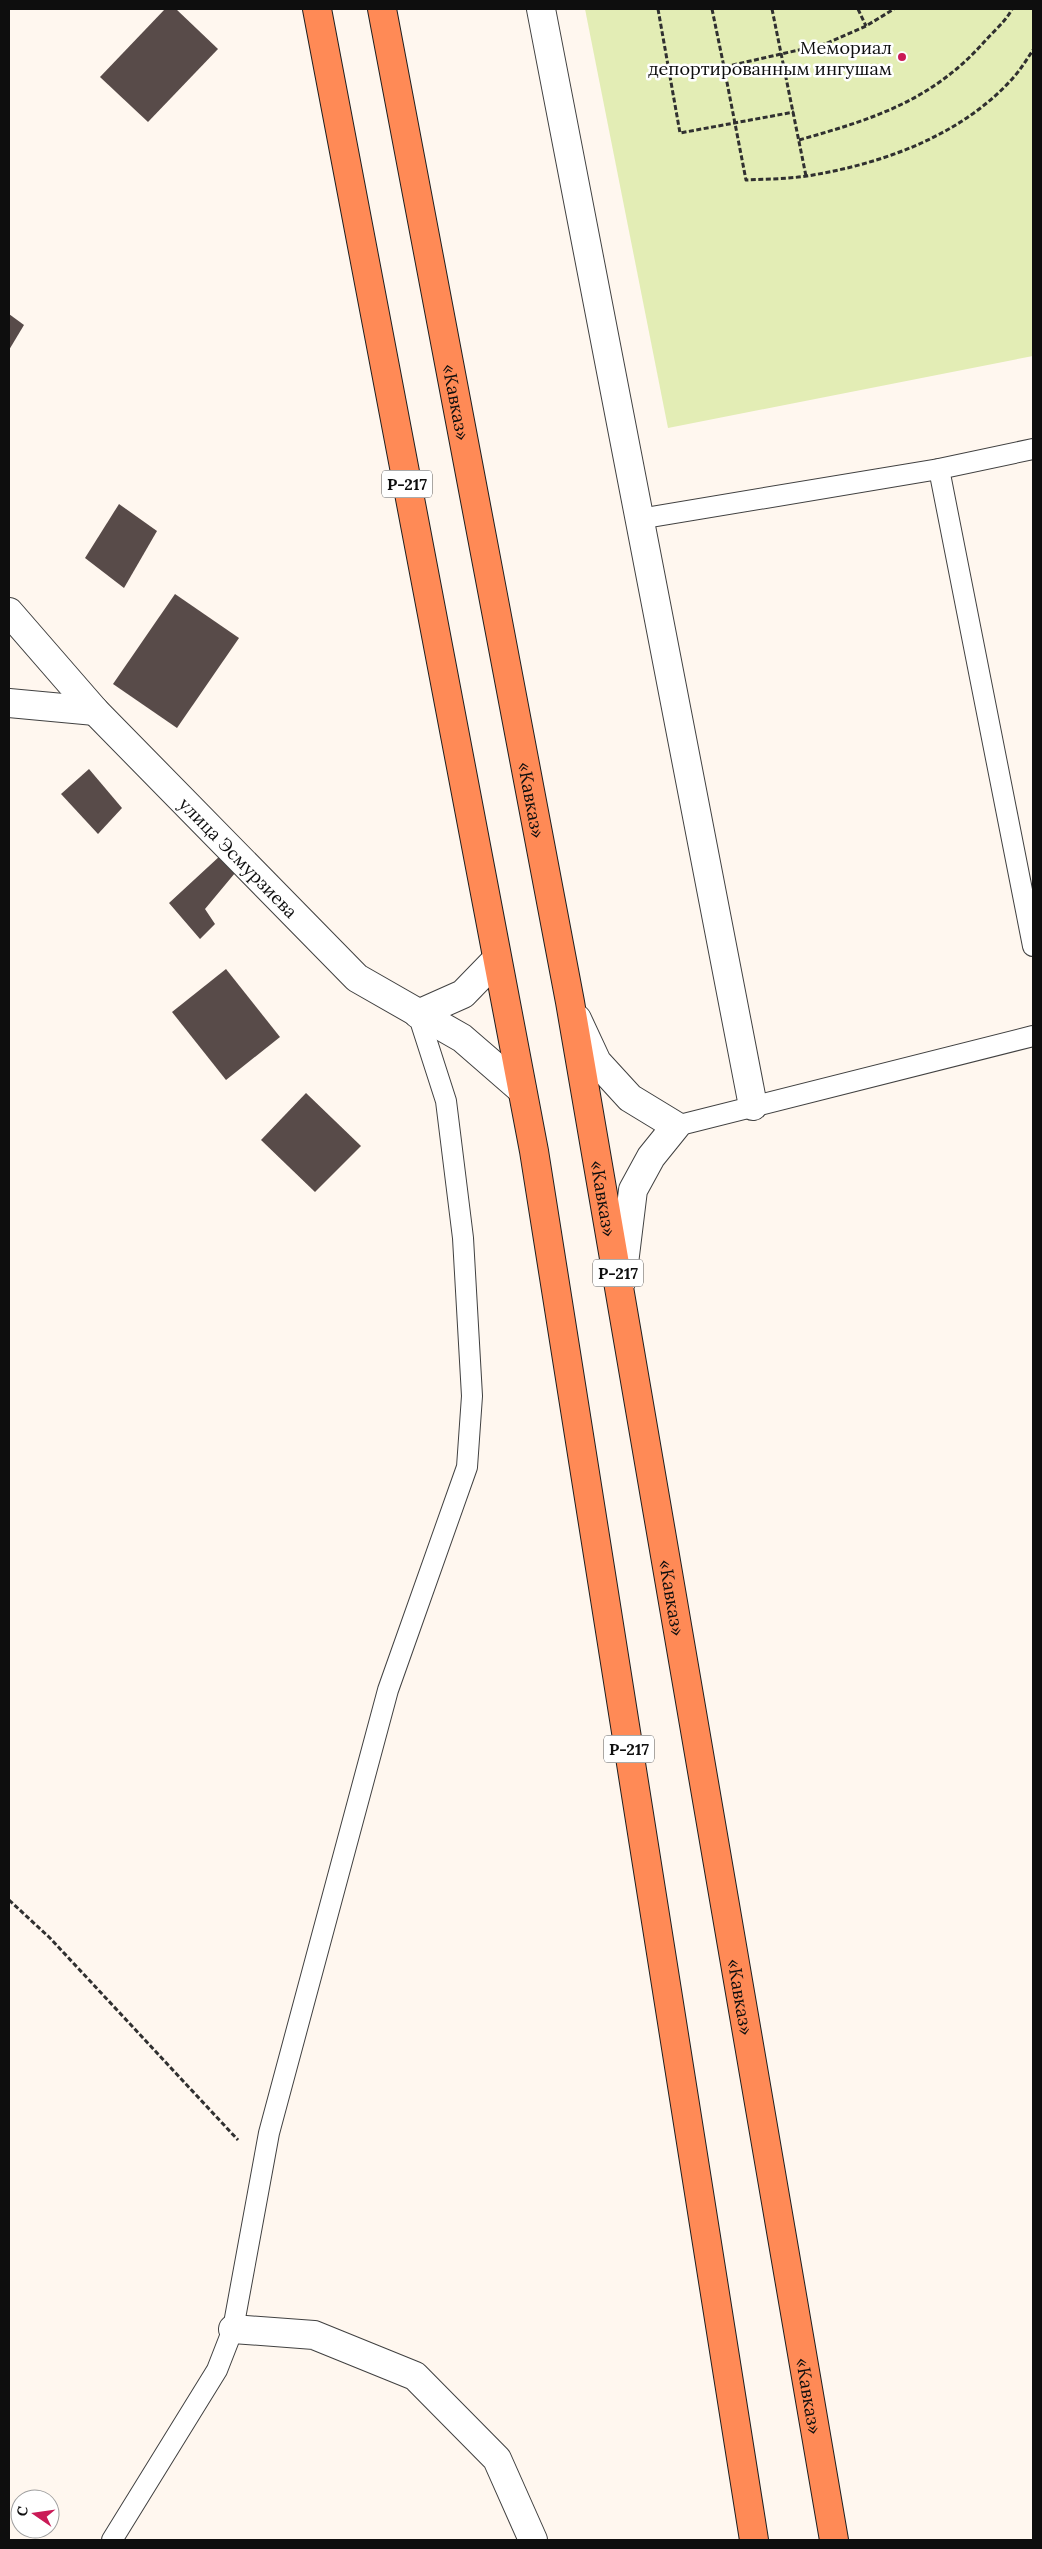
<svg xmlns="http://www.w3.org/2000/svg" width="1042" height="2549" viewBox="0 0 1042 2549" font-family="Lora,serif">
	<rect width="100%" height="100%" fill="#fff7ef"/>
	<polygon fill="#e3edb5" points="585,9 1033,9 1033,356 668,428"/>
	<g fill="#584b49">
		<polygon points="165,9 176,9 218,49 148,122 100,77"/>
		<polygon points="9,314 24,325 9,350"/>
		<polygon points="119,504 157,531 124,588 85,558"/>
		<polygon points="175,594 239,638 177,728 113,684"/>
		<polygon points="89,769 122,808 98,834 61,794"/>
		<polygon points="221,855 235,873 205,909 215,924 200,939 169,903"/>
		<polygon points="226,969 280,1037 226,1080 172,1012"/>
		<polygon points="306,1093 361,1146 315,1192 261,1140"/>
	</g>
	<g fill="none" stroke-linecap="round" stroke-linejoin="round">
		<g stroke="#414141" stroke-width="22">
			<g id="service">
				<polyline points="939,469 1033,946"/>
				<polyline points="639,519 939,469 1033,449"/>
				<polyline points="676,1126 1033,1036"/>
				<polyline points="112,2540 217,2370 233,2329 269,2133 388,1690 467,1467 472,1396 463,1238 446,1101 418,1014"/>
			</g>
		</g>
		<g stroke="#414141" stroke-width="30">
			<g id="minor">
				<polyline points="541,9 753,1106"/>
				<path id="s1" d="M9,612L95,711L357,978L462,1038L522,1090"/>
				<polyline points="9,703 95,711"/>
				<polyline points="418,1014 463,994 497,959"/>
				<polyline points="577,1019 597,1062 630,1098 676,1126 651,1157 633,1190 622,1280"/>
				<polyline points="233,2329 314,2335 415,2376 497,2459 533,2540"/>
			</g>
		</g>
		<g stroke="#1f1f1f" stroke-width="30">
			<g id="trunk">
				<polyline points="317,9 534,1151 754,2540"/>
				<path id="s2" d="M382,9L570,1002L834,2540"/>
			</g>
		</g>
		<g stroke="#303030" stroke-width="3" stroke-dasharray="5 2.5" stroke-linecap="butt">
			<polyline points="658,9 680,133 794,112"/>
			<polyline points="712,9 724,67 825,44 866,26 894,9"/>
			<polyline points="772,9 806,176"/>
			<polyline points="858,9 866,26"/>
			<path d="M724,67L746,180C766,179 787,179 807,176C882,164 961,136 1013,78C1021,69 1027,59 1033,50"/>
			<path d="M799,140C873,119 932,101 985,41C994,31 1006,21 1012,9"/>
			<polyline points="9,1900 50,1938 238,2140"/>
		</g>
		<use href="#service" stroke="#fff" stroke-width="20"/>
		<use href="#minor" stroke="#fff" stroke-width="28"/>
		<use href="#trunk" stroke="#ff8a56" stroke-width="28"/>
	</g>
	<circle fill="#ca1a56" stroke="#fff" stroke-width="2" cx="902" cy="57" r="5"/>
	<g text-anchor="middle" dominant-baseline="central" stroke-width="5" stroke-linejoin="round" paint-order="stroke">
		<g fill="#fff" stroke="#565656" stroke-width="1">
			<rect x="382" y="470.5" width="50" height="27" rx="4"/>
			<rect x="593" y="1259.5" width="50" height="27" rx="4"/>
			<rect x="604" y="1735.5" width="50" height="27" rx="4"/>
		</g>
		<g font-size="16" font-weight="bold" fill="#0e0e0e">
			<text x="407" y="484">Р-217</text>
			<text x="618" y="1273">Р-217</text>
			<text x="629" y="1749">Р-217</text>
		</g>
		<g font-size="18" fill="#0e0e0e" stroke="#fff" text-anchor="end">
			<text x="892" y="47">Мемориал<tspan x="892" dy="21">депортированным ингушам</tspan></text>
		</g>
		<g font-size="18" fill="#0e0e0e" stroke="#fff">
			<text stroke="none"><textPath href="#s2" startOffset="400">«Кавказ»</textPath></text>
			<text stroke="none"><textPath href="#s2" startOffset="805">«Кавказ»</textPath></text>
			<text stroke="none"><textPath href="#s1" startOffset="336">улица Эсмурзиева</textPath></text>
			<text stroke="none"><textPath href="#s2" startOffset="1210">«Кавказ»</textPath></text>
			<text stroke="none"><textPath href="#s2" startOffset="1615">«Кавказ»</textPath></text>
			<text stroke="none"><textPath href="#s2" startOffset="2020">«Кавказ»</textPath></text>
			<text stroke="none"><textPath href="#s2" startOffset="2425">«Кавказ»</textPath></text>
		</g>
	</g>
	<rect width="1042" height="2549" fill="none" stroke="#0e0e0e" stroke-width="20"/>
	<g transform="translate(35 2514) rotate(283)"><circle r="24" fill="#ffffff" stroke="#9f9f9f"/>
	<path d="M0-4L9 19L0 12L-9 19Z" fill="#ca1a56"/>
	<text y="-8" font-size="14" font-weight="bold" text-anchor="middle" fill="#0e0e0e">С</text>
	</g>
</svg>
